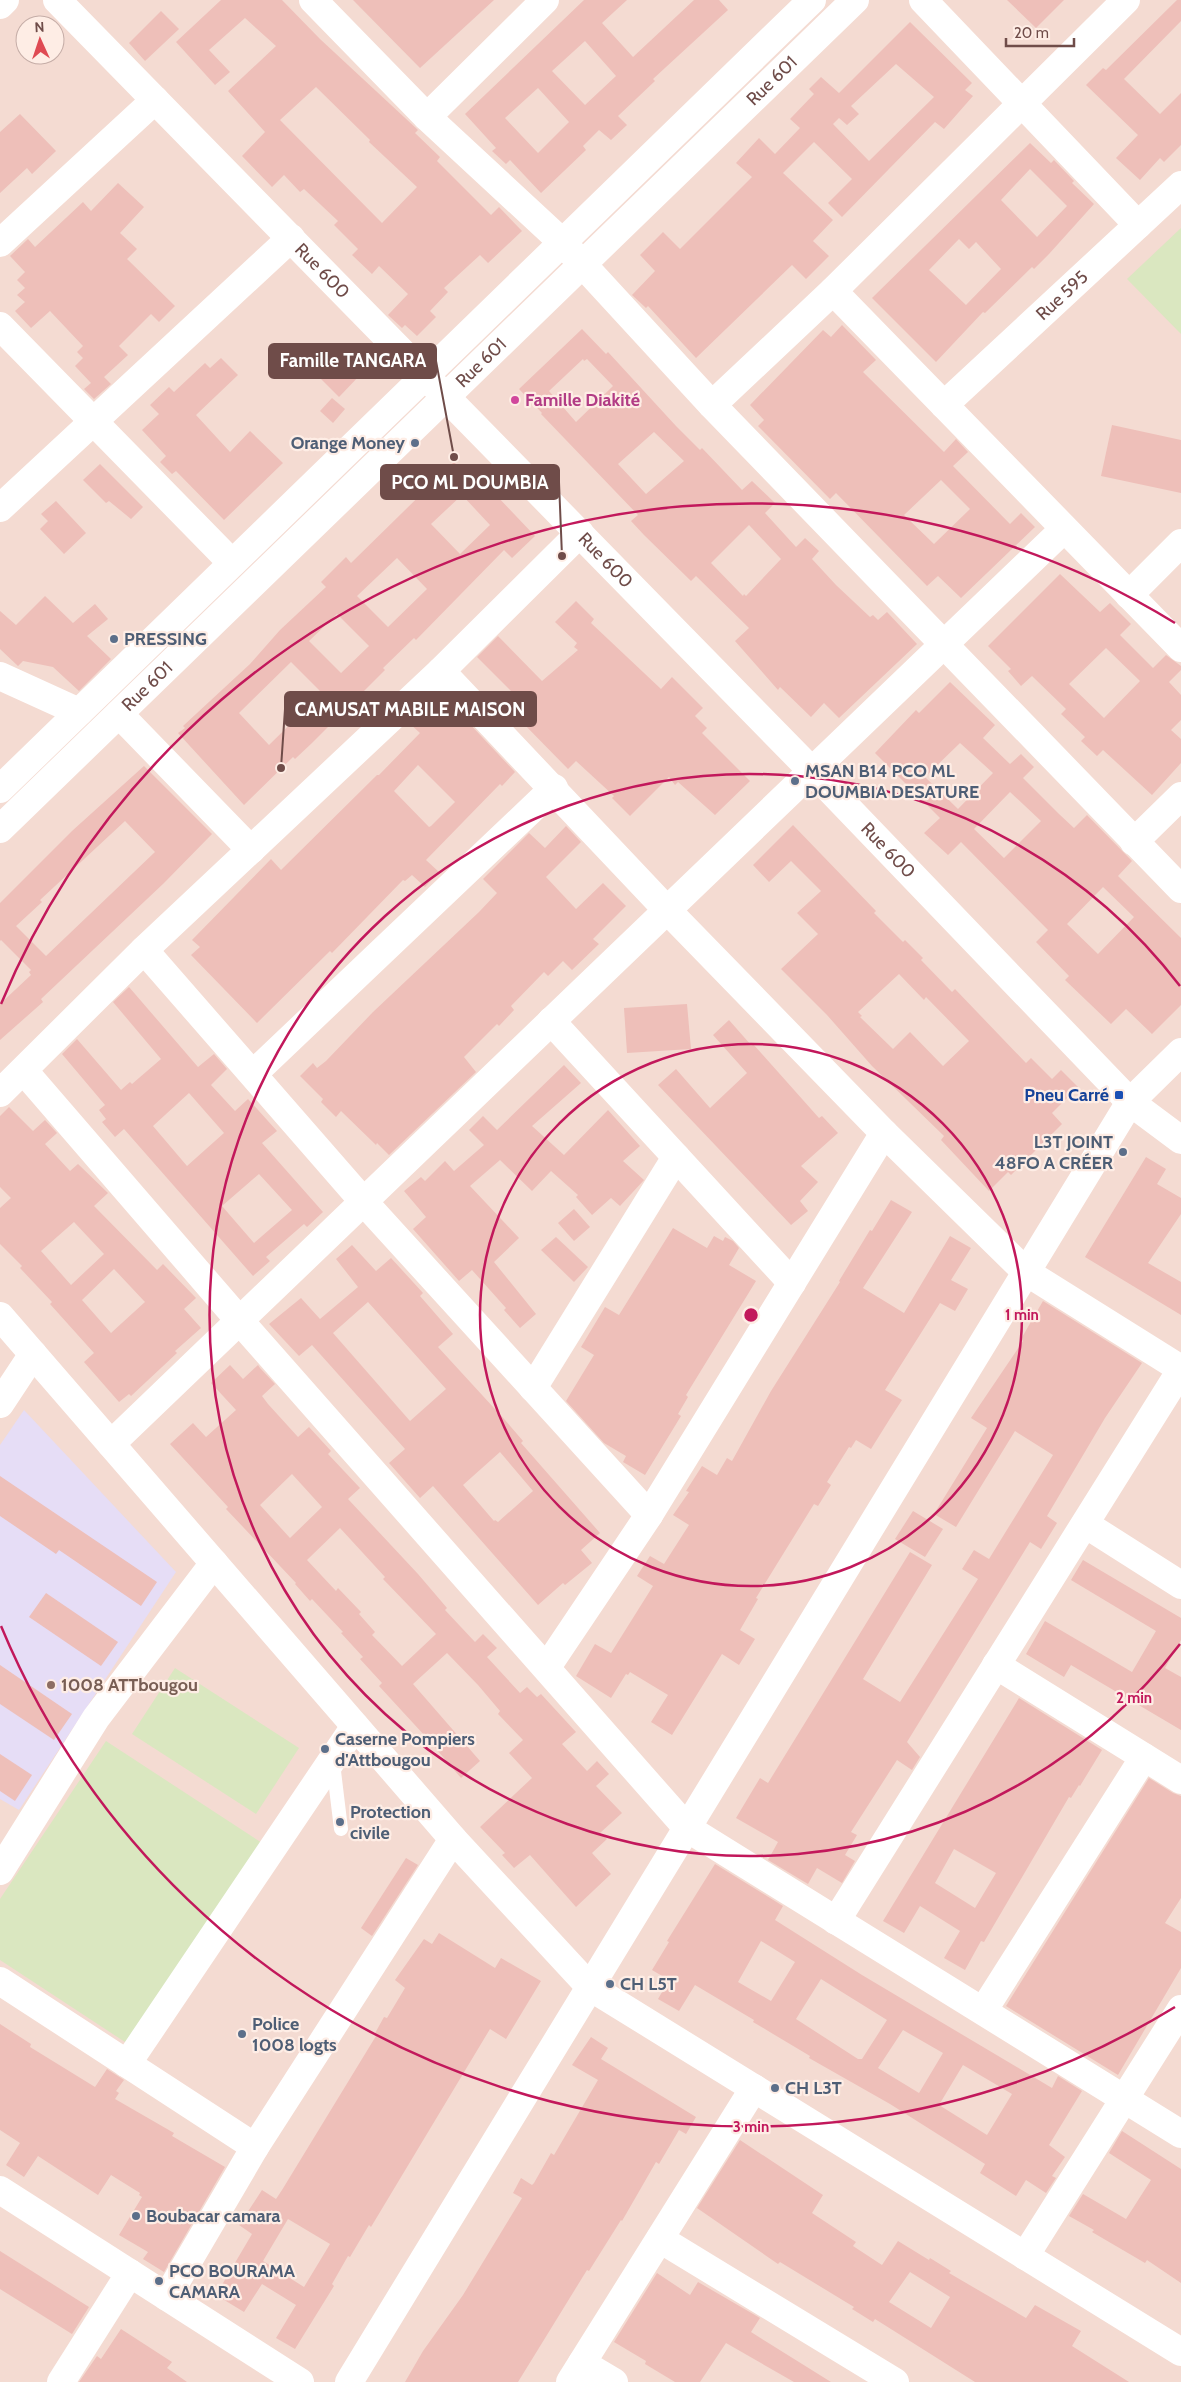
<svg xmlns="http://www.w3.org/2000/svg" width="1181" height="2382" viewBox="0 0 1181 2382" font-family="Cabin,sans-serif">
	<rect width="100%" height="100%" fill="#fbe9e0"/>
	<path fill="#f4dbd2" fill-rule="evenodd" d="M0,0H1181V2382H0ZM25,25H55V55H25Z"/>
	<polygon fill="#e6ddf6" points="24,1410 176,1572 19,1810 0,1799 0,1445"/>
	<g fill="#dae7c0">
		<polygon points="1181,228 1181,334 1127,279"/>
		<polygon points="175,1668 299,1748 256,1814 132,1734"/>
		<polygon points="106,1741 262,1843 128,2044 0,1960 0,1899"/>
	</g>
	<g fill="#eebfb9" fill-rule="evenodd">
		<path d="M221,0H282L320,39L418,130L415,133L440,157L437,161L491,215L499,207L522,231L488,263L480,255L444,288L448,292L430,311L436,317L417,336L405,325L402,328L388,315L408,294L379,266L372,274L352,255L358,249L334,225L338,221L304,189L300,192L284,175L272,187L242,156L265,132L228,91L276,46L245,18L209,50L230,72L215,85L176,42ZM316,87L370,140L369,142L417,187L382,223L280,120Z"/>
		<polygon points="353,0 494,0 420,68"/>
		<path d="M584,0H627L602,23L633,57L694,0H719L728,10L653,79L655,81L618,116L627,125L611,140L599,130L583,146L586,150L541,193L510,160L506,164L492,151L496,148L465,114ZM585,41L616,76L585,105L552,71ZM538,88L569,122L538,153L505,118Z"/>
		<polygon points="1007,0 1064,0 1036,28"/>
		<polygon points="1177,0 1181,0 1181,21 1124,79 1160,114 1181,93 1181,145 1164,162 1160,158 1140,180 1116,158 1138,135 1086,85 1103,68 1106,70"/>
		<polygon points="161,11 179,29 145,61 129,43"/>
		<path d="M910,22L972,83L965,90L973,96L944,129L935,122L842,217L828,203L852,179L814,142L783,173L833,220L813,241L829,256L806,279L792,265L696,358L648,306L646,308L632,295L655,271L640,255L663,232L680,249L752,177L736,163L759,138L775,154L800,128L790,119L814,94L809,89L821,77L839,93ZM896,64L934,97L869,161L833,124L839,118L847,125L859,114L851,106Z"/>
		<polygon points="20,114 56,151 32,174 27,168 0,193 0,132"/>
		<path d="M1030,143L1051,163L1054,160L1074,181L1072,183L1094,204L1049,254L1034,269L1032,267L985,313L983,312L936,362L872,298ZM1030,169L1067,206L1037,237L1001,200ZM959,239L969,249L976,242L1001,269L966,305L929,270Z"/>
		<polygon points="118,183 144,207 120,233 137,249 127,259 175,306 159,322 151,314 119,346 128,355 104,377 111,384 94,399 84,389 91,383 75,366 83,358 77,352 83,346 50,311 31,328 15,311 25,302 17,295 25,288 17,280 25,272 10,256 28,239 35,247 83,202 91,211"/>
		<path d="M842,325L876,360L863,372L944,452L956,439L968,452L953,466L1010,524L1021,513L1035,527L961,598L938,576L927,586L836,493L830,499L758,426L764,420L750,405L823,330L831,337ZM941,480L970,509L934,544L904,515Z"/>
		<path d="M582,329L606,354L608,352L676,426L700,450L702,448L742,490L752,481L775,503L765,513L796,547L805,538L819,551L812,559L836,585L870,617L873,615L878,620L887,612L917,644L839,718L824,703L811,717L780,687L778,690L735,641L749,628L696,576L691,581L644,535L631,521L638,515L541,414L542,413L519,389ZM583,359L584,361L587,359L613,386L576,422L549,391ZM654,432L684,461L646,494L618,464ZM749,525L781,559L746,596L744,594L743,596L711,563Z"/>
		<polygon points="340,353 361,374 339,397 318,376"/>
		<polygon points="221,358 238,375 196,415 230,452 250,431 283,463 224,520 176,471 172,474 160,462 166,456 142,430 159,414 150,405 169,387 174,392 205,363 210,368"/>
		<polygon points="332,398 345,409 333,423 320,411"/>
		<polygon points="1112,425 1181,440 1181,493 1101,476"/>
		<path d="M454,462L490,500L496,495L535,536L512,558L504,550L416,640L414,638L383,668L385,670L312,743L295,759L293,757L244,805L178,733L185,728L183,726L250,664L280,630L326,587L321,582L346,557L351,563ZM462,495L490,525L460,554L431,524ZM397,558L427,589L388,627L357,596ZM337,614L369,646L341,673L309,641ZM291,662L322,693L269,745L239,713Z"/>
		<polygon points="100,464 143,507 131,519 109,501 106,503 83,480"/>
		<polygon points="56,501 86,533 64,554 40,529 48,521 41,514"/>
		<path d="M1060,574L1100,612L1110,603L1131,624L1120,635L1153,668L1166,655L1181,666V670L1169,682L1181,695V720L1171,730L1181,739V763L1152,795L1103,750L1097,756L1081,741L1085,737L1061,714L1066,709L1032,676L1021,686L1008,671L1011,669L988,646ZM1106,648L1140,681L1104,718L1069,684Z"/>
		<polygon points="45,596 73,623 95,604 108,619 87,636 111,659 79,691 53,667 23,661 18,666 0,649 0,611 16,625"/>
		<polygon points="576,601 594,619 591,623 661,689 672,677 703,708 695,716 707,728 702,733 750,781 715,815 678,782 675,785 669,777 630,816 612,798 614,796 576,761 568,769 519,719 529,709 477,657 498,636 542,681 578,650 574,647 577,643 555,622"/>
		<path d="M950,682L995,725L983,738L1010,764L1021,754L1034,767L1023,778L1059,814L1074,828L1087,815L1132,861L1118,876L1181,938V1005L1152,1034L1126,1009L1111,1024L1065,980L1069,976L1036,942L1048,930L961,842L948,855L924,833L940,818L875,753L916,710L919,713ZM960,743L993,773L958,809L925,777ZM1010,792L1041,821L1004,858L974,829ZM1103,887L1134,917L1098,954L1067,924Z"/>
		<path d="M450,703L515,772L502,786L500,784L426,860L439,872L425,887L412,875L405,881L403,880L332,953L330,951L257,1023L191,955L200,947L192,940L271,859L281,870L377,775H379L420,733L409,723L424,708L435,718ZM418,765L455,802L431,826L429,827L394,791Z"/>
		<path d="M144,766L212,834L164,883L41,999L43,1002L0,1040V1004L31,975L29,972L31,970L1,940L0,941V903L72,831ZM125,821L155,852L46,956L16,926L42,902L40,900Z"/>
		<path d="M793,825L876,911L874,913L903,942L905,940L923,958L921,960L952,992L955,989L1026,1063L1031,1058L1052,1079L1061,1070L1078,1087L1052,1113L1062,1124L1011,1175L1008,1172L989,1191L941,1140L944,1136L872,1066L827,1015L781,969L818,934L797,913L821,891L791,861L769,882L753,865ZM899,974L924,1000L926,997L969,1041L943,1066L910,1032L893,1049L860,1017L862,1016L858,1012Z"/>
		<polygon points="566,826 581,842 546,877 576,909 603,883 626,906 593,939 599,944 572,970 563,961 548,976 544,972 511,1006 514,1010 499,1026 497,1024 464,1057 476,1072 389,1155 377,1143 376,1145 341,1111 336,1117 321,1102 323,1099 300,1076 313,1063 317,1068 326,1061 373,1012 479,912 497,893 483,879 529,833 545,848"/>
		<path d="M129,987L198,1067L214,1054L227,1069L211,1085L235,1111L248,1099L277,1131L262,1143L323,1212L307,1227L304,1224L266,1257L270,1261L253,1276L124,1129L115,1137L102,1122L106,1119L99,1110L105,1105L62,1054L77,1039L121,1090L130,1082L132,1084L161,1059L113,1002ZM189,1093L224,1133L187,1166L153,1126ZM259,1174L292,1210L254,1243L222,1206Z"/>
		<polygon points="687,1004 691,1049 627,1053 624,1008"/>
		<polygon points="729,1020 751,1045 753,1044 819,1118 822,1116 838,1133 801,1166 818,1182 800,1201 808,1211 791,1225 658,1085 676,1069 710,1108 747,1073 713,1035"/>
		<polygon points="564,1065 581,1083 532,1126 564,1155 608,1110 640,1146 623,1161 644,1180 620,1206 611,1198 592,1215 576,1197 578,1195 551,1171 532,1191 500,1160 470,1186 519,1238 494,1262 536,1314 520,1328 504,1310 506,1308 472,1270 459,1281 413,1229 426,1217 404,1191 421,1177 425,1181 445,1161 454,1171 484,1145 469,1130 483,1116 497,1130"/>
		<path d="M9,1107L33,1131L45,1120L57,1133L45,1144L70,1171L78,1164L108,1193L94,1206L157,1270L163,1264L196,1298L184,1309L201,1328L175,1351L177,1353L131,1396L129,1394L119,1402L84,1362L94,1353L50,1304L52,1302L20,1268L22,1266L0,1244V1208L11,1198L0,1187V1116ZM74,1222L104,1254L71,1285L41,1251ZM114,1269L145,1302L111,1333L82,1300Z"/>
		<polygon points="1146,1157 1166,1169 1157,1184 1181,1198 1181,1214 1148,1263 1181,1282 1181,1315 1085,1257"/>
		<polygon points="891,1200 912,1212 863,1288 904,1313 950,1236 971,1248 951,1280 968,1289 955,1311 940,1303 885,1390 902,1400 891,1417 871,1449 856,1440 851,1448 849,1447 827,1482 831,1485 818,1506 814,1504 756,1598 758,1599 740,1630 755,1639 739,1665 722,1654 672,1735 651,1722 668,1695 630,1672 628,1675 626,1674 611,1698 576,1676 595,1644 611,1653 653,1586 637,1576 650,1556 664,1564 689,1525 673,1515 689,1492 686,1491 702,1466 717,1475 727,1458 732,1461 771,1391 840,1282 839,1281 870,1230 872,1231"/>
		<polygon points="574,1209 590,1227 574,1241 558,1223"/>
		<polygon points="673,1228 707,1248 714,1236 723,1241 725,1237 733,1241 739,1248 729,1265 756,1281 686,1395 688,1397 678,1414 681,1416 645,1475 623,1462 626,1456 604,1443 566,1401 594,1355 581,1347 605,1307 619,1315"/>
		<polygon points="556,1237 588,1267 574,1282 541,1250"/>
		<path d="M352,1245L376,1271L391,1258L423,1293L420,1296L453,1334L438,1347L505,1420L523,1441L521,1443L600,1533L581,1550L592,1563L565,1585L563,1583L538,1605L433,1486L420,1498L389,1463L405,1449L312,1345L299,1356L269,1324L301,1298L320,1319L358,1287L336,1259ZM368,1302L446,1389L410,1421L333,1333ZM500,1452L533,1491L498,1522L495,1520L494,1521L463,1485Z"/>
		<polygon points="1043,1301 1142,1363 1105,1418 1047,1516 1057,1523 1041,1549 1030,1542 907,1742 920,1757 912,1770 897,1760 851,1832 857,1835 845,1855 855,1861 842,1883 817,1868 808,1884 768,1860 778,1842 736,1818 760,1778 768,1783 910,1552 932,1565 863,1679 900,1702 978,1579 962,1569 974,1550 989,1559 1053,1455 1015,1431 956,1527 934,1514 987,1428 971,1418 1023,1341 1021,1339"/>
		<path d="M230,1365L243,1379L258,1365L260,1368L275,1384L262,1396L268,1404L298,1437L309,1427L331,1451L328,1454L360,1488L348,1499L418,1574L447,1608L445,1610L475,1642L483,1634L497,1648L487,1657L520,1693L527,1687L537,1697L541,1694L576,1732L562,1744L587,1771L597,1761L609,1774L596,1786L622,1813L600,1833L607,1839L592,1853L611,1874L576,1907L530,1855L514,1868L502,1855L505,1853L480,1827L532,1778L509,1753L523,1740L498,1714L500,1711L478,1685L447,1653L413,1684L480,1761L461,1778L425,1736L379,1686L382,1683L360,1659L363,1657L341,1633L343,1632L312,1599L310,1601L295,1584L296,1583L226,1509L228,1507L170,1444L193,1423L206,1437L236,1410L211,1383ZM292,1474L322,1507L290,1538L260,1505ZM340,1528L385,1577L383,1579L436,1634L402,1666L372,1635L375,1632L359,1614L361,1612L338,1588L336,1591L307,1560Z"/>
		<polygon points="0,1476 157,1582 141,1606 59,1550 56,1554 0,1516"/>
		<polygon points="913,1511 943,1529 925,1557 895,1539"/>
		<polygon points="1083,1560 1181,1618 1181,1640 1165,1668 1181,1677 1181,1730 1071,1665 1064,1677 1026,1654 1045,1621 1132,1672 1156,1631 1071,1580"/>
		<polygon points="46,1593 118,1642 101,1666 29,1617"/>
		<polygon points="0,1665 72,1714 54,1740 0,1704"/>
		<path d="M1019,1698L1102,1750L1080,1786L1079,1785L1071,1798L1069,1797L984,1942L981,1941L965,1970L944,1958L960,1931L920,1906L904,1933L883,1921ZM954,1849L996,1873L975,1908L935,1883Z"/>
		<polygon points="0,1754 32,1775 15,1801 0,1791"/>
		<polygon points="1149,1778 1173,1793 1181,1796 1181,1898 1165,1923 1181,1932 1181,1968 1118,2075 1006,2006"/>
		<polygon points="406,1858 418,1865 372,1936 361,1928"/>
		<path d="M715,1864L783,1906L775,1920L862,1975L1052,2088L1058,2076L1082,2091L1049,2145L1065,2157L1052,2176L1056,2178L1046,2193L1026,2180L1016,2196L980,2173L985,2164L890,2104L809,2058L810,2056L753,2022L754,2020L695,1985L679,2011L658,1999L669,1980L652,1970L669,1942L667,1941ZM761,1941L795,1962L771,2001L738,1982ZM821,1979L887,2020L862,2059H858L796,2019ZM903,2030L943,2053L919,2093L878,2068ZM963,2065L1012,2094L987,2135L939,2105Z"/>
		<path d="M439,1933L495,1968L501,1958L541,1981L506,2039L490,2029L371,2227L369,2225L350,2257L348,2256L332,2284L334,2286L295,2349L276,2338L296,2305L262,2284L244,2312L216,2295L252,2234L239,2225L262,2190L276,2199L282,2190L376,2036L374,2035L384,2017L387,2018L405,1988L395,1980L424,1939L432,1944ZM288,2219L330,2244L304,2287L263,2261Z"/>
		<polygon points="0,2024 31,2044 30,2047 95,2087 107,2069 124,2080 116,2091 119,2093 115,2099 174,2133 172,2136 225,2167 164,2272 143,2259 148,2252 119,2235 142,2197 139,2195 140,2193 111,2175 98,2195 38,2156 24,2177 6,2165 20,2143 0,2130"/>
		<polygon points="591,2037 608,2048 601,2059 696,2117 686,2134 679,2130 659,2164 656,2162 622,2221 621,2220 589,2271 587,2270 518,2382 405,2382 423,2351 463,2295 522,2198 513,2193 521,2178 532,2185 534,2183 551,2153 554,2155 598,2080 572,2065"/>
		<polygon points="1122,2131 1181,2169 1181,2283 1147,2260 1145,2263 1092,2232 1094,2230 1069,2216 1083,2194 1126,2219 1151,2180 1109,2153"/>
		<path d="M740,2140L823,2195L812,2213L856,2242L853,2246L882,2265L898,2241L929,2260L930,2258L951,2271L949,2273L1026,2318L1035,2305L1081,2331L1072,2346L1129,2382H975L875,2319L873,2322L852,2309L854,2307L780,2262L778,2264L697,2208ZM910,2272L950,2297L931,2328L889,2302Z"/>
		<polygon points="0,2251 89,2307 72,2334 0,2289"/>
		<polygon points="657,2273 690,2295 698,2282 760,2318 751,2332 831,2382 794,2382 726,2343 700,2382 675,2382 645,2364 646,2361 614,2342"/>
		<polygon points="121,2329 172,2362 167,2368 187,2382 79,2382 97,2356 101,2359"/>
	</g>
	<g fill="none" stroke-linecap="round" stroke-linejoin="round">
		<polyline stroke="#fff" stroke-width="14" points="333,1763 341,1829"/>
		<g stroke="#fff" stroke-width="28">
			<polyline points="313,0 427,117 562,242 712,405 1181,889"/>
			<polyline points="923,0 1138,225"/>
			<polyline points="0,5 5,0"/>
			<polyline points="427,117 545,0"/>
			<polyline points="0,243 155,100"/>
			<polyline points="833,291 1181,648"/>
			<polyline points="0,326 232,563"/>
			<polyline points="712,405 833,291 1126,0"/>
			<path id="s1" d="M944,405L1181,185"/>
			<polyline points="0,508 291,238"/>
			<polyline points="1129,595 1181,543"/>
			<polyline points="441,671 667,910 884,1133 1026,1272 1181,1369"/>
			<polyline points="0,676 79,712"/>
			<polyline points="119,714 251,850"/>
			<polyline points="1134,842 1181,796"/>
			<polyline points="144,950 363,1201 649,1515"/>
			<polyline points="551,1021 792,1283"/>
			<polyline points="24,1071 239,1320 687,1828 1181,2134"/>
			<polyline points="253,1074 554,788"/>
			<polyline points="0,1093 144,950 441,671 580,533"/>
			<polyline points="1130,1102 1181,1052"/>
			<polyline points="533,1388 676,1157"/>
			<polyline points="0,1404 33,1354"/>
			<polyline points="111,1444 1064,529"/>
			<polyline points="1085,1524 1181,1585"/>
			<polyline points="996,1665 1181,1780"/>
			<polyline points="547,1667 649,1515 884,1133"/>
			<polyline points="0,1871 96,1718 214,1563"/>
			<polyline points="836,1921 1181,1370"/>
			<polyline points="0,1981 255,2147"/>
			<polyline points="983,2011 1144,1757"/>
			<polyline points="127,2064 355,1726"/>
			<polyline points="0,2190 300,2382"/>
			<polyline points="660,2239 895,2382"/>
			<polyline points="1025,2256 1181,2009"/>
			<polyline points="167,2297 255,2147 453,1839"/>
			<polyline points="582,2363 614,2382"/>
			<polyline points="61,2382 130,2273"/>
			<polyline points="570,2382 754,2088"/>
		</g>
		<g stroke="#fff" stroke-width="28">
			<path id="s2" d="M57,0L812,771L1130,1102L1181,1140"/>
			<polyline points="0,789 812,0"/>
			<path id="s3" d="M0,829L855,0"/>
			<polyline points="0,1316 453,1839 590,1987 1181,2352"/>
			<polyline points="349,2382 1130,1102"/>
		</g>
	</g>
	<g fill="none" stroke="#c2185b" stroke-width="2.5">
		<circle cx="751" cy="1315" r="271"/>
		<path d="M1180 1644A541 541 0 1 1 1180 986"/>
		<path d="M1175 2007A812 812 0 0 1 1 1626M1 1004A812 812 0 0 1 1175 623"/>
	</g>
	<circle fill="#d1479c" stroke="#feede5" stroke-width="2" cx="515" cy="400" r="5"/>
	<g fill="#5c6f8a" stroke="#feede5" stroke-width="2">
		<circle cx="415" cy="443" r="5"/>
		<circle cx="114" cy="639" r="5"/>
		<circle cx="795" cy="781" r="5"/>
		<circle cx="1123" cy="1152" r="5"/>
		<circle cx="325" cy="1749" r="5"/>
		<circle cx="340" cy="1822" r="5"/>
		<circle cx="610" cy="1984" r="5"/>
		<circle cx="242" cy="2034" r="5"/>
		<circle cx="775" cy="2088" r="5"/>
		<circle cx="136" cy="2216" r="5"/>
		<circle cx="159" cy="2281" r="5"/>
	</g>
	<rect fill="#1a4fb4" stroke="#feede5" stroke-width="2" x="1114" y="1090" width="10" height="10" rx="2.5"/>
	<circle fill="#8d6e63" stroke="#feede5" stroke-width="2" cx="51" cy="1685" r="5"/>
	<g text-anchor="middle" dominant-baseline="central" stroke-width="4.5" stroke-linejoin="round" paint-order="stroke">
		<g font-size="18" fill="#6f4c49" stroke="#feede5">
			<text stroke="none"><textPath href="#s3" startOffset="1075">Rue 601</textPath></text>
			<text stroke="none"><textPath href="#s2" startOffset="379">Rue 600</textPath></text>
			<text stroke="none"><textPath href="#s1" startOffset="161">Rue 595</textPath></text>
			<text stroke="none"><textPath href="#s3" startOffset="670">Rue 601</textPath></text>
			<text stroke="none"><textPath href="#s2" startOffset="784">Rue 600</textPath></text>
			<text stroke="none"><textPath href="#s3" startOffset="205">Rue 601</textPath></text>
			<text stroke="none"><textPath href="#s2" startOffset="1189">Rue 600</textPath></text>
		</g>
		<g font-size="18" font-weight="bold" fill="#b23c85" stroke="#feede5" text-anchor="start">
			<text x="525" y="400">Famille Diakité</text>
		</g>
		<g font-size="18" font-weight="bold" fill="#4e5e75" stroke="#feede5" text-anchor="start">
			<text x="405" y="443" text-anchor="end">Orange Money</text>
			<text x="124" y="639">PRESSING</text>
			<text x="805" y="771">MSAN B14 PCO ML<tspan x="805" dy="21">DOUMBIA DESATURE</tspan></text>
			<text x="1113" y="1142" text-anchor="end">L3T JOINT<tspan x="1113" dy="21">48FO A CRÉER</tspan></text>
			<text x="335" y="1739">Caserne Pompiers<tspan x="335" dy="21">d'Attbougou</tspan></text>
			<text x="350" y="1812">Protection<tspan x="350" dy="21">civile</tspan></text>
			<text x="620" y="1984">CH L5T</text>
			<text x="252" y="2024">Police<tspan x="252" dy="21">1008 logts</tspan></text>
			<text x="785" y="2088">CH L3T</text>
			<text x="146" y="2216">Boubacar camara</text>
			<text x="169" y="2271">PCO BOURAMA<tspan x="169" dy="21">CAMARA</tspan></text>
		</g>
		<g font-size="18" font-weight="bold" fill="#164399" stroke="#feede5" text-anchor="end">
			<text x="1109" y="1095">Pneu Carré</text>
		</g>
		<g font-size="18" font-weight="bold" fill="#785e54" stroke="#feede5" text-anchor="start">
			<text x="61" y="1685">1008 ATTbougou</text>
		</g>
	</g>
	<circle cx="751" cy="1315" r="8" fill="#c2185b" stroke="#feede5" stroke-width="2.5"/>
	<g font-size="15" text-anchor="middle" font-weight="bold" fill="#c2185b" stroke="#feede5" stroke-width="4.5" stroke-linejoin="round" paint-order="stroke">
		<text x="1022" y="1320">1 min</text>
		<text x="1134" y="1703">2 min</text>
		<text x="751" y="2132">3 min</text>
	</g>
	<path fill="none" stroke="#6f4c49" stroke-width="2" d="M454 457L436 361M562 556L559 482M281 768L285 709"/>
	<g fill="#6f4c49" stroke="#feede5" stroke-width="2">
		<circle cx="454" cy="457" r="5"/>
		<circle cx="562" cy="556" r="5"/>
		<circle cx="281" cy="768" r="5"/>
	</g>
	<g fill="#6f4c49" stroke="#6f4c49" stroke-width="2">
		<rect x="269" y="344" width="167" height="34" rx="5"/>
		<rect x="381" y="465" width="178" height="34" rx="5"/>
		<rect x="285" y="692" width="251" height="34" rx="5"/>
	</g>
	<g font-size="19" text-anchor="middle" font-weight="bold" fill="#fff">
		<text x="353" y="367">Famille TANGARA</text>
		<text x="470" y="489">PCO ML DOUMBIA</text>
		<text x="410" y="716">CAMUSAT MABILE MAISON</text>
	</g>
	<g transform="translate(40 40) rotate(357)"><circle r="24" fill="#feede5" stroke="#c5ada7"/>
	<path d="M0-4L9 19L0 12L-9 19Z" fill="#df4a53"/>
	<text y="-8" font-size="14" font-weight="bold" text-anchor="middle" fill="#6f4c49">N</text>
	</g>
	<path d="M1006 38v8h68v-8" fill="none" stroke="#6f4c49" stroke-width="2.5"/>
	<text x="1014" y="38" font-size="15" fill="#6f4c49" stroke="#feede5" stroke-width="4" paint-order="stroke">20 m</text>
</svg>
